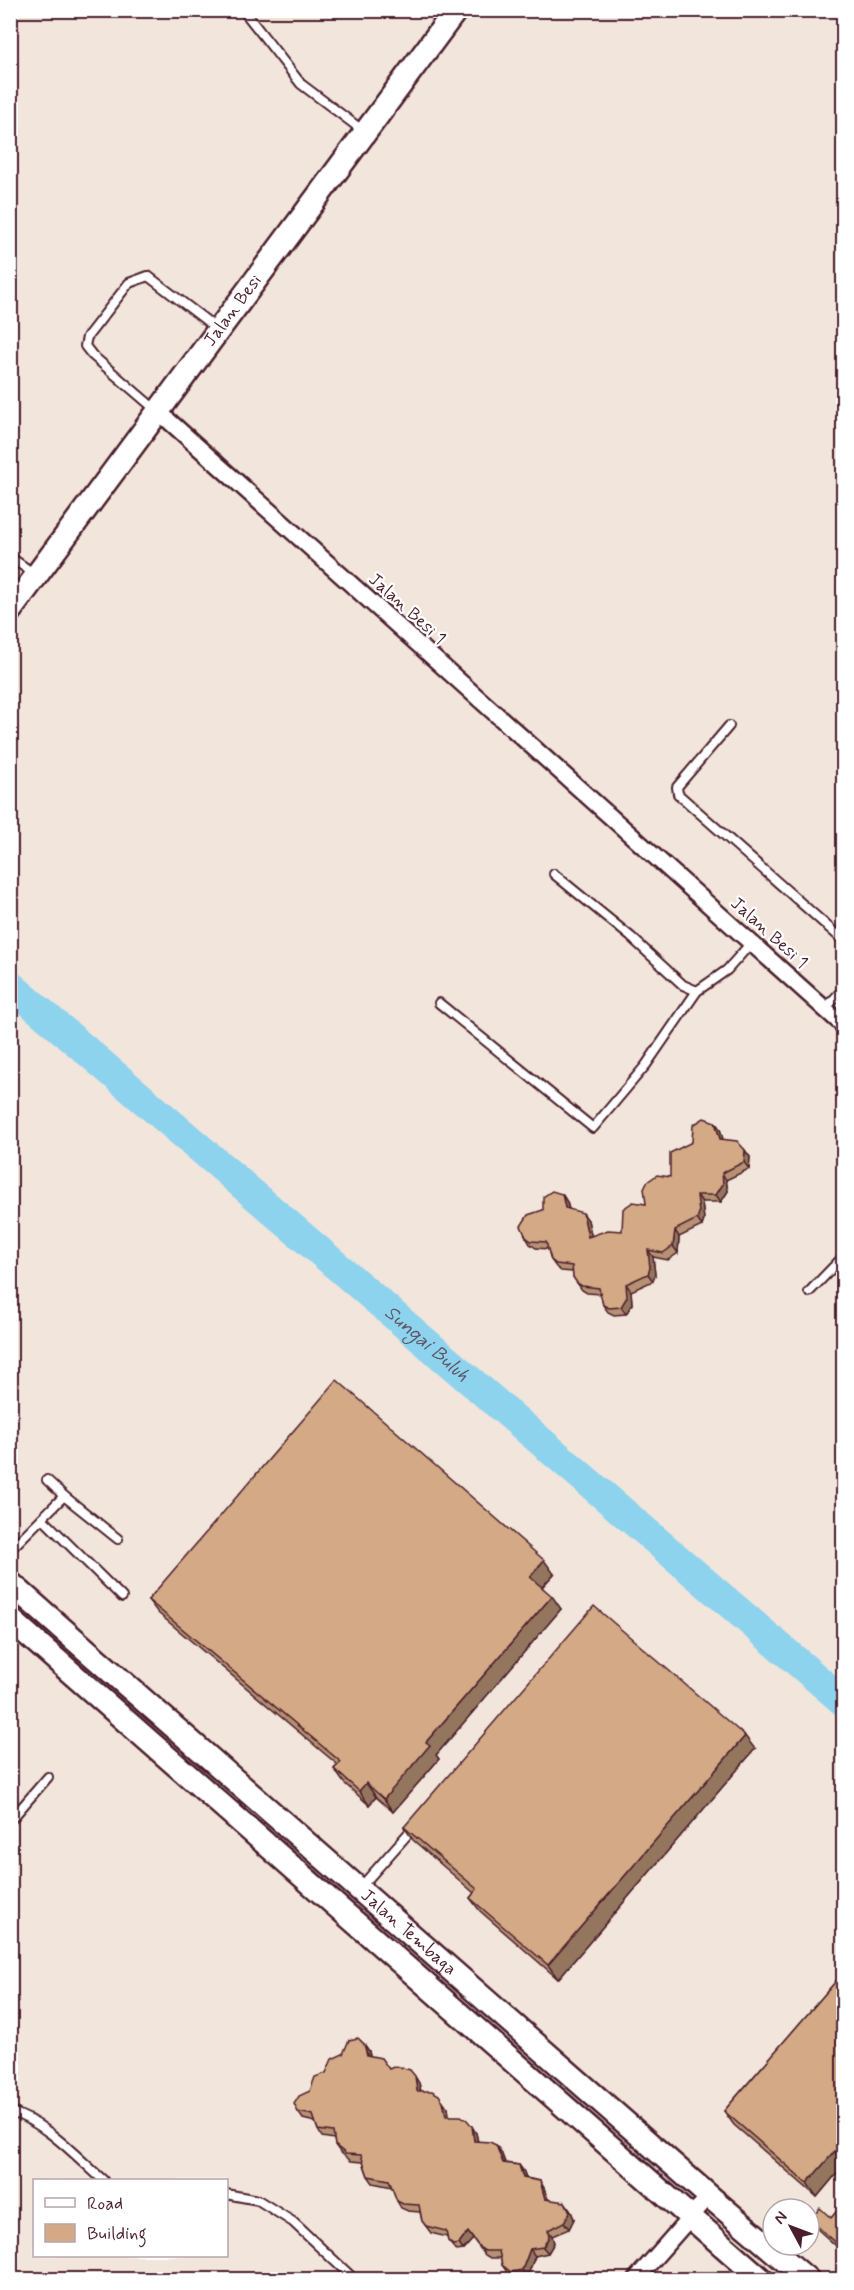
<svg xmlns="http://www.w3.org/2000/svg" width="854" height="2290" viewBox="0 0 854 2290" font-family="Mynerve,sans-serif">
	<rect width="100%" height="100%" fill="#fff"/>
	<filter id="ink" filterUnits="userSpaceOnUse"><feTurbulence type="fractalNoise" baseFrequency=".0167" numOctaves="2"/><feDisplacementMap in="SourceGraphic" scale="12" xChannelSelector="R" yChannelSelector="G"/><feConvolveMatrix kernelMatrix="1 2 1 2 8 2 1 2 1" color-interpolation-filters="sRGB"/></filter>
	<g filter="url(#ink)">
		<path fill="#f2e5db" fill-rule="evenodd" d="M11,11H843V2279L11,2280ZM34,2180H226V2256H34ZM773,2209H809V2245H773Z"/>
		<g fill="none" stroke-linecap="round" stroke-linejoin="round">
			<path stroke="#8dd3ee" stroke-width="30" id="s1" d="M10,985L844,1702"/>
			<g stroke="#4a1f2b" stroke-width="12">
				<g id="lane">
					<polyline points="243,10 301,84 362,130"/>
					<polyline points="156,410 92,355 85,346 87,337 129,283 148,276 216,328"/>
					<polyline points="10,557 36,575"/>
					<polyline points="729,726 677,787 678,794 844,941"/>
					<polyline points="554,874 631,937 683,985 697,991 727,970 751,943"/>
					<polyline points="439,1003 593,1128 646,1065 697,991"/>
					<polyline points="825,1009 844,988"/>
					<polyline points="809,1292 844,1256"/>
					<polyline points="47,1480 64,1496"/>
					<polyline points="42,1518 122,1597"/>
					<polyline points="10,1550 64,1496 118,1539"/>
					<polyline points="10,1821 48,1777"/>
					<polyline points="360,1888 414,1827"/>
					<path d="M10,2112C43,2120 78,2158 103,2180"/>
					<polyline points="226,2194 258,2200 293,2222 355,2280"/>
				</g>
			</g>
			<g stroke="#4a1f2b" stroke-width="20">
				<g id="street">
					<polyline points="159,412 844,1026"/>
					<polyline points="635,2280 709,2196"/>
				</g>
			</g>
			<g stroke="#4a1f2b" stroke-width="27">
				<g id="secondary">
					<path id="s2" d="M10,611L456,10"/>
					<path id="s3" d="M10,1583L709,2196L808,2280"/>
					<polyline points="10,1619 762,2280"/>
				</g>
			</g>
			<use href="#lane" stroke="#fff" stroke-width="8"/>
			<use href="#street" stroke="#fff" stroke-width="15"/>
			<use href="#secondary" stroke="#fff" stroke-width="22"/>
		</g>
		<g fill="#b69173" stroke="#4a1f2b" stroke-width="1.5">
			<polygon points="715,1122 720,1129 723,1140 750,1157 749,1169 726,1180 728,1191 721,1202 702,1202 704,1220 702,1226 679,1237 678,1253 668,1260 653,1257 655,1275 653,1281 631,1291 632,1304 626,1314 614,1315 608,1312 603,1305 601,1294 587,1293 582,1290 573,1277 573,1272 561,1271 556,1267 551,1260 548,1249 536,1248 530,1244 526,1237 543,1210 562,1194 567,1202 569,1209 588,1220 591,1236 622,1231 670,1177 692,1142"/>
			<polygon points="554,1574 542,1587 561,1609 436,1755 439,1759 393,1812 376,1797 369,1805 344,1783 334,1769 338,1765 158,1613 148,1600"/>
			<polygon points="755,1749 558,1979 480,1911 470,1898 474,1893 413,1840 404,1827"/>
			<polygon points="843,1973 843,2166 817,2197 734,2125 724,2111"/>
			<polygon points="364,2044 369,2051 370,2056 389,2069 419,2083 421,2091 448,2108 449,2116 476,2133 478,2142 496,2145 501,2152 505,2163 519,2165 524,2172 526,2178 540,2181 544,2188 548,2199 570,2209 574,2219 569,2229 552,2236 554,2243 548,2253 535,2256 527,2277 515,2279 507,2272 502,2265 501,2258 490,2258 485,2255 473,2239 463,2250 457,2251 453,2247 448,2241 447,2237 431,2233 422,2221 420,2212 408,2211 401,2208 397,2201 392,2187 373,2183 368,2176 363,2162 351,2161 340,2152 335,2145 334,2139 322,2137 318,2130 315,2122 303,2119 298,2112 310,2091 343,2054"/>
			<polygon points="843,2204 843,2252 815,2227 810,2220 831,2218"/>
		</g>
		<g fill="#94765e" stroke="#4a1f2b" stroke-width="1.5">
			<polygon points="715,1122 720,1129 725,1146 720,1139"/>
			<polygon points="745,1150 750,1157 749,1169 744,1162"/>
			<polygon points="722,1173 726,1180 728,1191 721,1202 716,1195"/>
			<polygon points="562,1194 567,1202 570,1215 565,1208"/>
			<polygon points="697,1195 702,1202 704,1220 702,1226 697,1219"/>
			<polygon points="583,1213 588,1220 593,1244 588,1237"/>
			<polygon points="675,1230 679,1237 678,1253 673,1246"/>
			<polygon points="648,1250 653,1257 655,1275 653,1281 648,1274"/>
			<polygon points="626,1284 631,1291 632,1304 626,1314 621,1307"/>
			<polygon points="544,1560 554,1574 539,1590 530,1577"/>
			<polygon points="552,1596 561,1609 436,1755 439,1759 393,1812 384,1799 426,1742"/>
			<polygon points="745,1736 755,1749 558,1979 548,1965"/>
			<polygon points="366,1783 376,1797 369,1805 359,1791"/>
			<polygon points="364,2044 369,2051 371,2062 367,2055"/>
			<polygon points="415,2076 419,2083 422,2098 417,2091"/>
			<polygon points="443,2101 448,2108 450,2123 446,2116"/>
			<polygon points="472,2126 476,2133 479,2148 474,2141"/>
			<polygon points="496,2145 501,2152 508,2170 503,2163"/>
			<polygon points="835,2151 843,2162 843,2166 817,2197 807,2183"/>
			<polygon points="519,2165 524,2172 528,2185 523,2178"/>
			<polygon points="540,2181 544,2188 550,2205 545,2199"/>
			<polygon points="565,2202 570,2209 574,2219 569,2229 564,2222"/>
			<polygon points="548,2230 552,2236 554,2243 548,2253 543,2247"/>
			<polygon points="468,2232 473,2239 463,2250 459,2244"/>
			<polygon points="843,2239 843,2252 839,2245"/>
			<polygon points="530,2249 535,2256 527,2277 522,2270"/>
		</g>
		<g fill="#d4a986" stroke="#4a1f2b" stroke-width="1.5">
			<polygon points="704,1118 715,1122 720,1139 737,1141 745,1150 744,1162 722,1173 723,1184 716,1195 697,1195 699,1213 697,1219 675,1230 673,1246 663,1253 648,1250 650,1268 648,1274 626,1284 627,1297 621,1307 609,1308 603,1305 599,1288 582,1286 577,1283 573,1277 572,1266 556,1264 551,1260 546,1242 531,1241 526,1237 521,1226 528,1215 543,1210 543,1197 552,1191 562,1194 565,1208 583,1213 588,1237 608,1230 622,1231 623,1209 633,1202 646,1204 644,1188 647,1182 657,1175 670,1177 670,1153 692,1142 693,1125"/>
			<polygon points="337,1380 544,1560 530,1577 552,1596 426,1742 430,1745 384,1799 366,1783 359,1791 334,1769 341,1762 148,1600"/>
			<polygon points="594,1606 745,1736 548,1965 470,1898 477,1889 404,1827"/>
			<polygon points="843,1973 843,2152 841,2155 835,2151 807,2183 724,2111"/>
			<polygon points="358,2038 364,2044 367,2055 381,2058 389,2069 396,2066 410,2070 415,2076 417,2091 432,2091 439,2095 443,2101 446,2116 461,2116 467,2120 472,2126 474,2141 490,2142 496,2145 503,2163 519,2165 523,2178 540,2181 545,2199 565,2202 570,2212 564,2222 548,2230 549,2237 543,2247 530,2249 522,2270 511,2272 502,2265 499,2251 485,2251 480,2248 468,2232 459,2244 453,2245 448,2241 446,2231 426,2226 422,2221 419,2205 403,2204 397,2201 389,2180 368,2176 361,2155 346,2154 335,2145 333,2132 318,2130 313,2115 298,2112 294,2104 299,2096 310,2091 315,2077 326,2073 332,2059 343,2054 349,2040"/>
			<polygon points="843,2204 843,2239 839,2245 810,2220 820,2208 831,2218"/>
		</g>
	</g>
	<g text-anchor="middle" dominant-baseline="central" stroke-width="4.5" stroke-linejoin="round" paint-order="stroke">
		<g font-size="18" fill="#4a1f2b" stroke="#fff">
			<text stroke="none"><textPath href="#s2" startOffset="374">Jalan Besi</textPath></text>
			<text transform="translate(407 609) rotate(42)">Jalan Besi 1</text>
			<text transform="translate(769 933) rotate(42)">Jalan Besi 1</text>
			<text stroke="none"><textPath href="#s3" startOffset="530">Jalan Tembaga</textPath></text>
		</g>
		<g font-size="20" font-style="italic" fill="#5e5566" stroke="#fff">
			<text stroke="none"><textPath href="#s1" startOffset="550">Sungai Buluh</textPath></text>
		</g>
	</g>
	<rect width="854" height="2290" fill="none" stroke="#fff" stroke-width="36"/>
	<rect x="18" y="18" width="818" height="2254" fill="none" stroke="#4a1f2b" stroke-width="2" filter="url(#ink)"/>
	<rect x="33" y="2179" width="195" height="78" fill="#ffffff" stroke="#b7a5aa" stroke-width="1.5"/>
	<rect x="45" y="2198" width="30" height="9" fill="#ffffff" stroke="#b7a5aa" stroke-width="1.5"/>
	<text x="87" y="2209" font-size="18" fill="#4a1f2b">Road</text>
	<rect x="45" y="2224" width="30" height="18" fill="#d4a986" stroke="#b7a5aa" stroke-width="1.5"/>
	<text x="87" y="2239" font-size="18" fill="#4a1f2b">Building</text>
	<g transform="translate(791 2227) rotate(311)"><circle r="28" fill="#ffffff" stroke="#b7a5aa" stroke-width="1.5"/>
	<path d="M0-4.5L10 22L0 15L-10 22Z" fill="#4a1f2b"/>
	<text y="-9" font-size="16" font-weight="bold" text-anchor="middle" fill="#4a1f2b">N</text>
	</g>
</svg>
